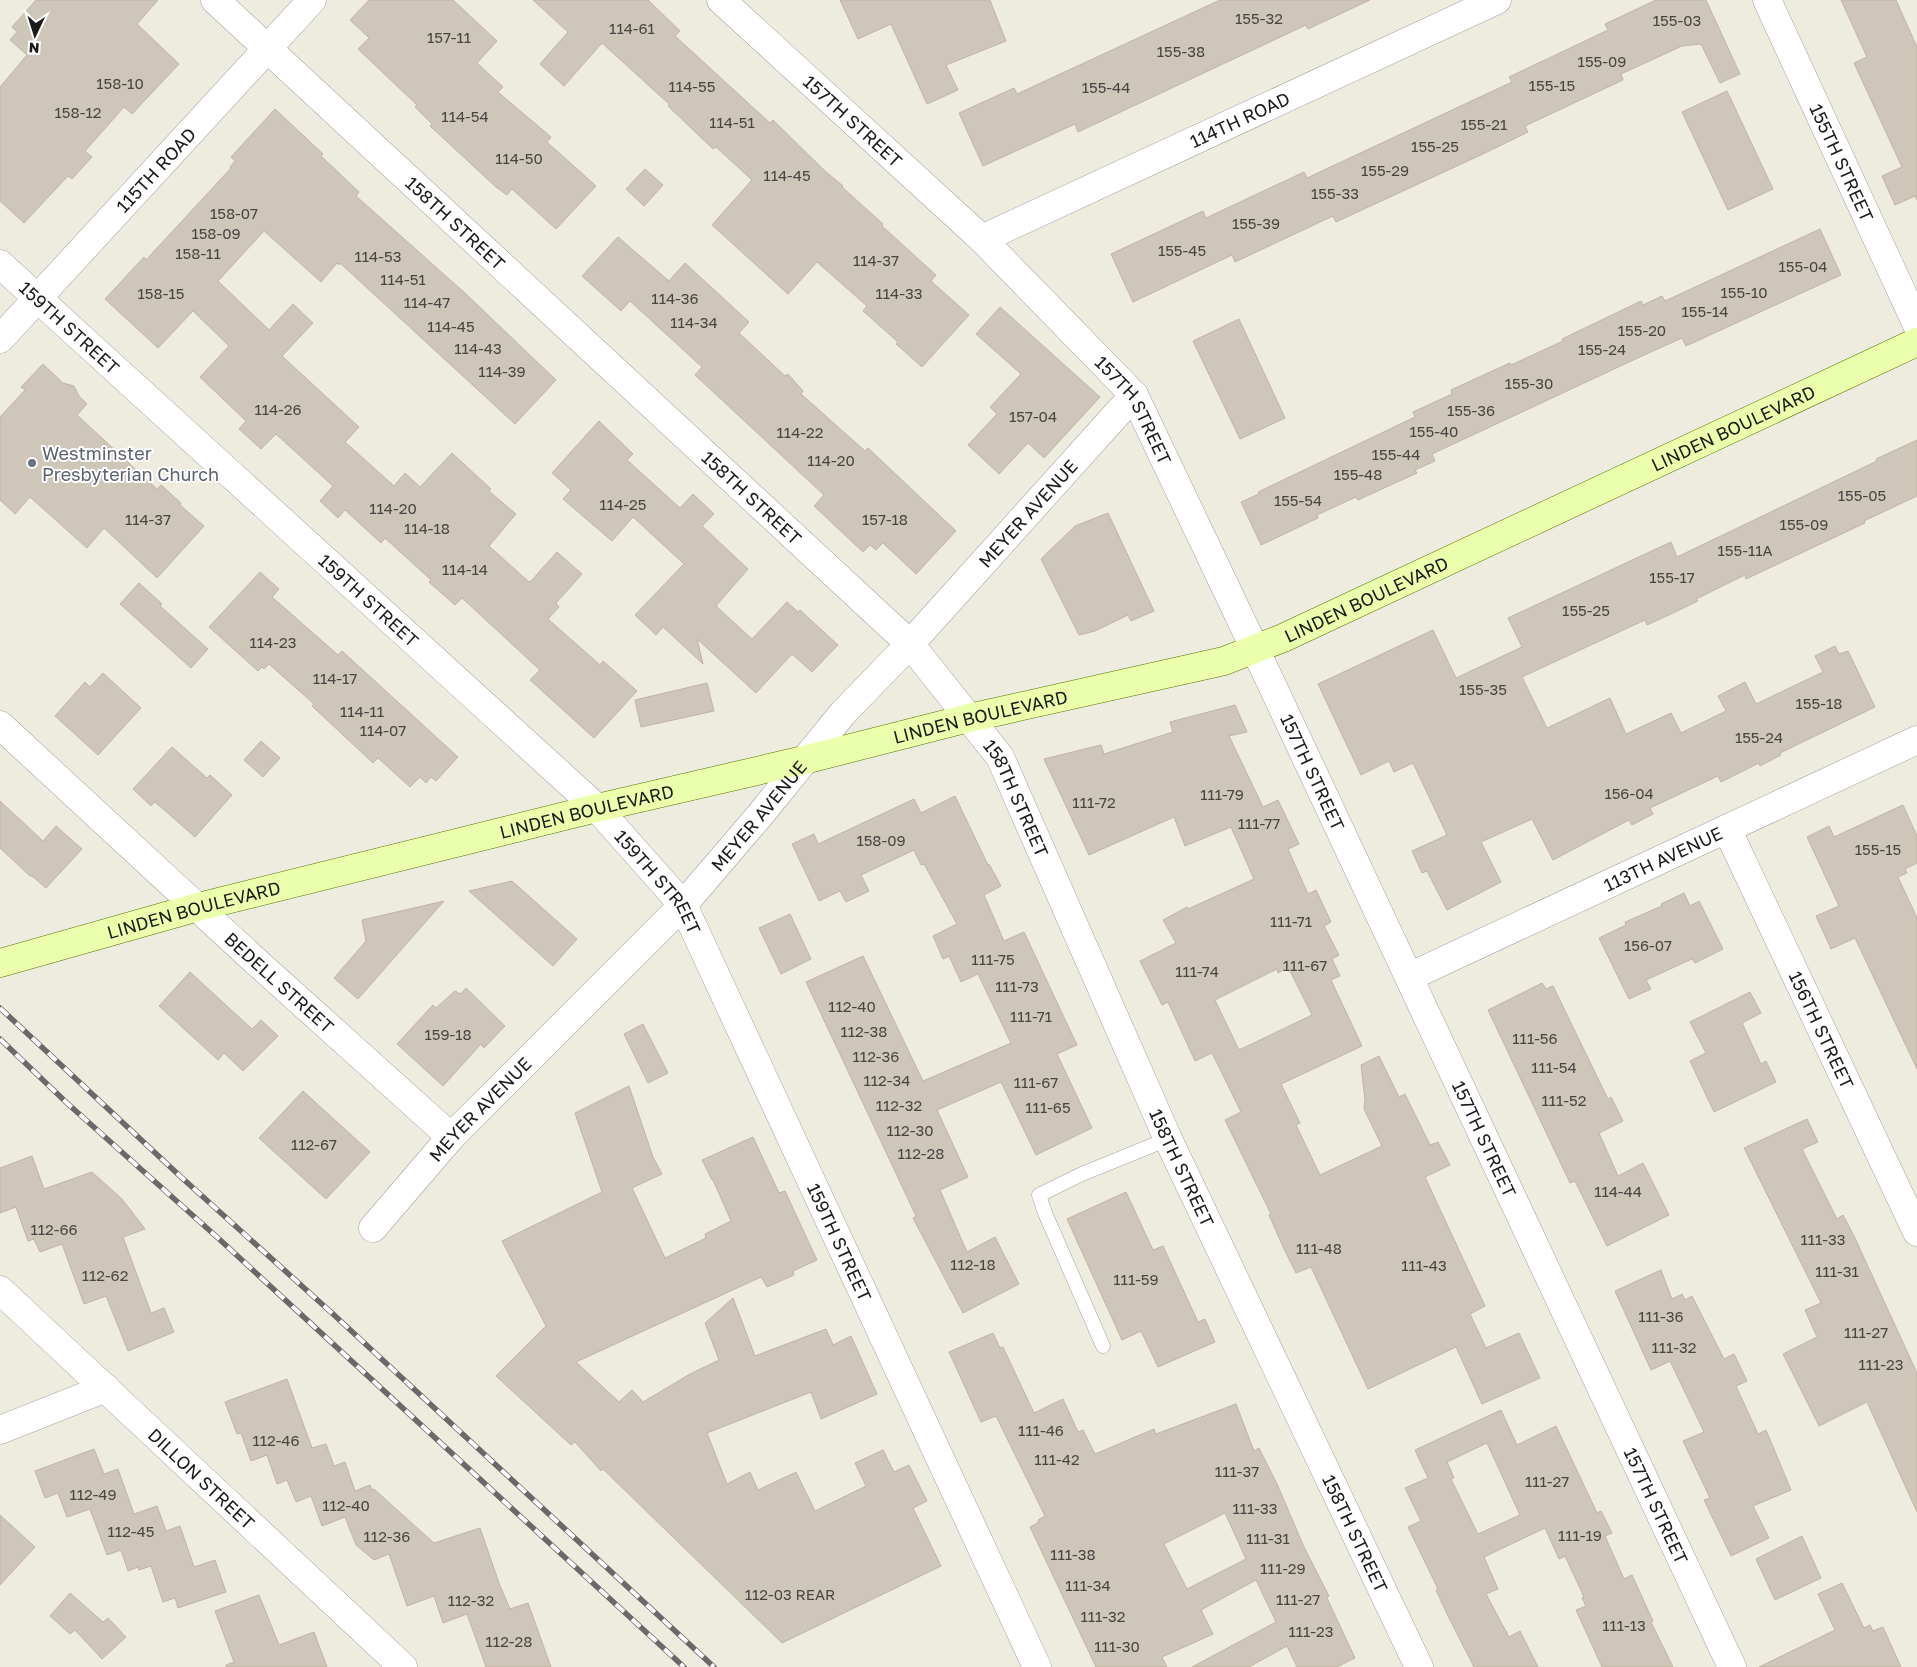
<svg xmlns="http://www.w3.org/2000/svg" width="1917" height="1667" viewBox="0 0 1917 1667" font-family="'Golos Text',sans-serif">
	<rect width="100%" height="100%" fill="#eeecdf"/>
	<g fill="#cec6b8" stroke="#c1b4a1" fill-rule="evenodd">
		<polygon points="36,0 158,0 137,24 179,64 132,114 124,107 85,151 92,157 72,179 68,176 24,223 0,201 0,87 27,55 10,40 17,32 12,27"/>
		<polygon points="369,0 453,0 497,41 477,63 503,87 498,92 551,137 547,142 596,186 556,229 512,189 507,195 496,187 430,126 432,124 415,107 417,105 358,49 369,38 350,20"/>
		<polygon points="533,0 648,0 680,31 675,36 770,123 773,120 825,171 843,186 842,187 883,224 882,226 936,275 931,281 969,315 922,367 896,344 898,342 863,311 867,306 817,262 788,294 712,225 752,180 716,147 713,149 668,106 669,104 602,43 564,86 540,64 568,32"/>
		<polygon points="840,0 990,0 1006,41 946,65 958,90 927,104 891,24 858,39"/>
		<polygon points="1220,0 1370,0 1308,29 1306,25 1078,132 1075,124 983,166 959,113 1014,88 1017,94"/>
		<polygon points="1656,0 1706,0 1740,74 1720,83 1701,44 1682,46 1621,74 1623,80 1525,126 1528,132 1485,153 1336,222 1333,216 1235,262 1232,255 1133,302 1111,254 1203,211 1206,218 1304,172 1307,178 1512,82 1509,77 1608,30 1605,24"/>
		<polygon points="1841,0 1896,0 1917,47 1917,200 1915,196 1895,205 1882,176 1902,167 1854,63 1867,57"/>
		<polygon points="1727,91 1773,189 1728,210 1682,112"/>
		<polygon points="275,109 323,154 321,156 359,192 356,196 466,294 556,380 515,424 340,263 339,265 337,263 321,282 264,231 218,281 269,330 293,304 313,323 282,356 359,427 345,442 394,486 405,473 420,487 452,453 491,489 489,491 516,514 489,546 529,582 531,581 557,552 582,574 556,603 559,607 548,619 600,665 603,661 637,691 594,738 530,680 540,670 462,598 455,605 429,582 431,580 385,538 381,543 345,510 338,518 320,501 333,486 276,434 261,449 239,429 246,421 200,377 229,346 193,311 158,348 105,299 144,257 146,260 231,168 230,167 235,161 231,157"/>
		<polygon points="645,169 663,185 644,206 626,189"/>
		<polygon points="1820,229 1841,275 1686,346 1682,338 1642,356 1432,454 1435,461 1415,470 1417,473 1358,500 1356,497 1317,515 1318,518 1261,545 1241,502 1259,494 1258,492 1415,417 1413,412 1452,394 1451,390 1490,372 1510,363 1511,365 1563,341 1562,339 1641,301 1643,305 1662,296 1665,301"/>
		<polygon points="618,237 669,281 685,263 749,322 739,333 785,376 788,374 803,391 801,394 865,451 868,448 956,531 916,574 883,543 876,550 870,545 863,552 814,506 824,495 695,375 702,367 630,301 621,311 582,276"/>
		<polygon points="1000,307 1100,397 1044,458 1028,443 999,474 968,445 997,414 990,407 1021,374 976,334"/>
		<polygon points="1239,319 1285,418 1240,439 1193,341"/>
		<polygon points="43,364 63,383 74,386 79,396 87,404 77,415 157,489 161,485 181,503 180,505 204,526 157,578 104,528 87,548 30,497 15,514 0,500 0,417 25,390 21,387"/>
		<polygon points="599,421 633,454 627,460 680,508 693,494 714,514 702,526 748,569 716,606 752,639 787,602 798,612 800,610 838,645 812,672 792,654 756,693 697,639 703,664 663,627 656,635 635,615 684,564 633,517 612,541 563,499 571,490 552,473"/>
		<polygon points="1917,440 1917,496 1864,521 1865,523 1746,579 1745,575 1696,599 1698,601 1673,613 1647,625 1645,620 1522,677 1547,728 1610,698 1626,734 1671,713 1681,733 1726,711 1718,696 1745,682 1756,704 1823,672 1815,656 1835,646 1839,654 1848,651 1875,707 1780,753 1781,755 1760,766 1759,763 1721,782 1718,776 1650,808 1653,814 1632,825 1629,820 1553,860 1532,819 1481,842 1501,882 1447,910 1427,871 1422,873 1412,851 1447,835 1413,763 1394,772 1389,761 1361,775 1318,684 1433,630 1456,678 1522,647 1508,618 1671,542 1677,557 1877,461 1876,459"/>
		<polygon points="1108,513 1154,611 1131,621 1128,615 1095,631 1079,635 1041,559 1075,526"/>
		<polygon points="260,572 279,589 272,597 338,655 342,651 458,757 436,781 431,777 426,783 420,777 410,787 378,758 373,763 312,706 314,704 269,664 264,669 262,667 258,671 209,627"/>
		<polygon points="139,583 162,604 160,606 208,649 191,668 120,604"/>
		<polygon points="103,673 141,708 98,755 55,716 85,682 90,687"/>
		<polygon points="707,683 714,711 641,727 635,700"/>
		<path d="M1235,705L1247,732L1229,736L1263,807L1278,800L1299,844L1288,849L1308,894L1316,890L1331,922L1324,926L1339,955L1332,959L1340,976L1331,980L1362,1046L1281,1084L1300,1123L1296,1125L1320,1175L1382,1146L1364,1109L1365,1100L1361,1065L1379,1056L1399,1097L1405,1094L1430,1145L1438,1142L1450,1165L1425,1177L1485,1306L1470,1314L1486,1348L1519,1333L1540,1378L1482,1404L1456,1347L1368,1389L1311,1267L1296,1273L1284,1249L1269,1215L1271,1214L1225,1120L1241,1112L1212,1053L1195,1061L1168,1002L1162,1005L1140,961L1176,943L1163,920L1187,907L1188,909L1254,879L1231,827L1185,846L1174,817L1089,855L1044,759L1101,745L1104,754L1173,732L1170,722ZM1288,967L1312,1015L1239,1050L1215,1000L1277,969L1278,973Z"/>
		<polygon points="261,741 280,758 263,777 244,760"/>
		<polygon points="172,747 207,778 210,775 232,795 195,837 155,802 151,806 133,789"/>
		<polygon points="955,796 988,865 989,864 1001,886 984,895 1004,941 1024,932 1077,1045 1057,1054 1092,1128 1036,1155 1001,1082 937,1110 968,1177 940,1190 967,1252 995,1237 1019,1284 963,1313 913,1218 916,1216 806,982 863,956 923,1081 1011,1043 978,974 961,982 949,956 943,959 933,936 957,924 924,864 921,865 914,850 861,875 869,891 846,902 840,891 819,901 792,844 814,834 818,844 914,799 921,813"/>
		<polygon points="0,801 43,841 56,826 82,849 46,888 32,876 30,876 0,848"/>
		<polygon points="1903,805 1917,836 1917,863 1905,869 1907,873 1898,877 1917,918 1917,1069 1855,938 1831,949 1816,916 1839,906 1807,837 1829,826 1834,837"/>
		<polygon points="512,881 577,939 553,966 469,891"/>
		<polygon points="1684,893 1690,906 1699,901 1723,949 1695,963 1692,959 1646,980 1651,989 1629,999 1599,938 1626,925 1625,922 1662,906 1661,904"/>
		<polygon points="444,901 358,999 334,978 366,941 362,920"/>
		<polygon points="790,914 811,959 781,974 759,928"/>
		<polygon points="190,972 252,1029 261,1020 278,1036 243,1071 224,1053 218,1060 159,1006"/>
		<polygon points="1542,983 1546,989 1553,986 1608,1099 1611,1097 1623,1121 1599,1133 1618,1176 1643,1163 1669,1215 1607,1246 1575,1181 1570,1183 1488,1010"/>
		<polygon points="466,988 505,1026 484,1048 481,1044 443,1086 397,1044 433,1005 436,1008 455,991 461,994"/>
		<polygon points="1750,992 1761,1013 1742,1023 1761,1064 1766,1061 1776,1082 1714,1112 1690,1061 1706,1053 1690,1022"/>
		<polygon points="643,1024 668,1073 648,1083 624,1034"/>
		<polygon points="629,1086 653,1157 662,1174 632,1188 665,1258 706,1238 705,1234 731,1221 713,1180 712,1180 702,1160 753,1137 779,1193 785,1191 817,1260 793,1271 794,1275 767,1287 761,1277 576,1362 619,1402 632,1390 643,1402 690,1374 719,1360 705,1323 733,1298 755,1356 826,1329 833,1345 851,1336 877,1394 821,1419 811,1392 707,1433 727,1484 750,1472 758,1490 796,1472 815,1511 866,1486 855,1463 883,1450 894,1472 909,1465 927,1501 913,1508 941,1566 782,1643 603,1469 601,1471 575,1442 571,1445 496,1376 546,1326 502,1241 602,1192 575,1113"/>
		<polygon points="303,1091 370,1152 326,1199 259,1138"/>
		<polygon points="1807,1119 1818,1142 1802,1149 1837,1219 1843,1215 1854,1236 1917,1373 1917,1512 1867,1402 1819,1426 1783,1354 1817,1337 1805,1310 1821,1303 1744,1148"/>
		<polygon points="32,1156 44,1189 92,1172 122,1199 145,1229 123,1237 151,1313 164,1308 174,1332 128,1351 106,1296 84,1304 62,1244 40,1252 34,1239 28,1241 16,1207 0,1213 0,1168"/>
		<polygon points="1126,1192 1153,1250 1163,1246 1198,1322 1205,1319 1215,1342 1158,1367 1141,1331 1122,1340 1067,1219"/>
		<polygon points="1661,1270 1672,1299 1682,1294 1685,1300 1692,1296 1724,1359 1734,1354 1747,1381 1736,1386 1758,1434 1766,1430 1791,1490 1753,1506 1769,1538 1731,1556 1704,1500 1710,1498 1683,1441 1704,1432 1670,1361 1651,1370 1615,1291"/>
		<path d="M993,1333L1000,1348L1003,1347L1034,1413L1063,1399L1078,1432L1083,1430L1095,1454L1154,1429L1156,1434L1236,1404L1254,1451L1259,1448L1277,1484L1304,1547L1329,1596L1327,1598L1355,1658L1337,1667H1297L1287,1646L1249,1667H1192L1276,1622L1256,1580L1201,1610L1213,1634L1162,1657L1167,1667H1096L1030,1527L1039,1522L1038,1520L1045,1516L996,1416L981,1422L949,1352ZM1225,1513L1246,1559L1187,1589L1164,1544Z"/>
		<polygon points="287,1379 312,1448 326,1444 334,1466 345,1462 355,1491 370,1485 372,1490 374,1489 434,1543 480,1528 499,1583 510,1609 528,1603 551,1667 486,1667 467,1614 443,1623 434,1596 407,1606 389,1554 374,1560 356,1545 345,1517 322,1526 311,1496 296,1502 287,1480 277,1484 267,1455 251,1461 241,1433 237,1434 225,1402"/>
		<path d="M1501,1410L1517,1445L1556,1426L1597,1513L1601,1511L1612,1533L1605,1536L1624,1579L1632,1575L1653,1621L1651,1622L1673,1667H1602L1576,1610L1586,1606L1582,1598L1584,1597L1565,1556L1559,1559L1545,1528L1484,1557L1498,1589L1486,1594L1509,1637L1520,1631L1538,1667H1474L1447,1614L1436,1590L1438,1589L1408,1527L1421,1521L1405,1488L1428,1478L1415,1450ZM1487,1443L1520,1515L1478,1534L1451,1479L1454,1478L1447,1462Z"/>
		<polygon points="94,1449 104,1474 118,1469 134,1514 157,1506 166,1531 180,1526 194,1567 215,1560 226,1592 178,1608 175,1598 163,1602 151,1566 139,1570 138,1567 128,1571 121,1550 107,1555 90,1509 67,1517 58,1493 45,1498 35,1471"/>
		<polygon points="0,1515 35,1547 0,1585"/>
		<polygon points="1802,1536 1821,1578 1775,1600 1756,1559"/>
		<polygon points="1842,1583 1864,1628 1870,1625 1873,1631 1883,1627 1901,1667 1759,1667 1835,1630 1818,1594"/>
		<polygon points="70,1593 103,1622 108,1618 126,1637 102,1659 75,1630 70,1634 50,1616"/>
		<polygon points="259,1595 279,1645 314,1632 327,1667 226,1667 226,1665 234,1662 215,1611"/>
	</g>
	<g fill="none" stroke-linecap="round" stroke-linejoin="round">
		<g stroke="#a2a2a2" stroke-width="15">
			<polyline id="service" points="1103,1346 1045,1213 1039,1195 1082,1174 1168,1139"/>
		</g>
		<g stroke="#a2a2a2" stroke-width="29">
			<g id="minor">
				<path id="s1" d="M215,0L910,644L1000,757L1168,1139L1419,1667"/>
				<path id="s2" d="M721,0L982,239L1134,395L1272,685L1732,1667"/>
				<path id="s3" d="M1767,0L1917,325"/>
				<path id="s4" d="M982,239L1497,0"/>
				<path id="s5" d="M0,264L597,808L683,905L1037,1667"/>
				<path id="s6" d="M0,339L312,0"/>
				<path id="s7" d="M0,725L251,957L451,1137"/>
				<path id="s8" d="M1727,829L1917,1232"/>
				<path id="s9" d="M1409,977L1917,740"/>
				<path id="s10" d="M373,1228L451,1137L683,905L760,815L843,713L910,644L1134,395"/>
				<path id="s11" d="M0,1290L403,1667"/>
				<polyline points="0,1430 106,1388"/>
			</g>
		</g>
		<g stroke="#537400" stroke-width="29">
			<g id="secondary">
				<path id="s12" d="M0,963L198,907L597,808L804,760L969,718L1224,661L1283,638L1917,342"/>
			</g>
		</g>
		<use href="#service" stroke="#fff" stroke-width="14"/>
		<use href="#minor" stroke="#fff" stroke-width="28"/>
		<use href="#secondary" stroke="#ecffac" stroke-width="28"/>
		<g stroke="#696969" stroke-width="5.5">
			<g id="rail">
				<polyline points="0,1008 181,1177 333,1314 714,1667"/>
				<polyline points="0,1039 68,1104 218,1238 684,1667"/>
			</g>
		</g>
		<use href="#rail" stroke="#fff" stroke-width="4" stroke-dasharray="11" stroke-linecap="butt"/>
	</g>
	<circle fill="#6b7280" stroke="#fff" stroke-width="2" cx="32" cy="463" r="5"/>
	<g text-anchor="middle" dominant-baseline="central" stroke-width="4" stroke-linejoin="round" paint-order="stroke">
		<g font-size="15" fill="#484642">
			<text x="1259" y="18">155-32</text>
			<text x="1677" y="20">155-03</text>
			<text x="632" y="28">114-61</text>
			<text x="449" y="37">157-11</text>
			<text x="1181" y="51">155-38</text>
			<text x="1602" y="61">155-09</text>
			<text x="120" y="83">158-10</text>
			<text x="1552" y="85">155-15</text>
			<text x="692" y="86">114-55</text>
			<text x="1106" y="87">155-44</text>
			<text x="78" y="112">158-12</text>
			<text x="465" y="116">114-54</text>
			<text x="732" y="122">114-51</text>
			<text x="1484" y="124">155-21</text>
			<text x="1435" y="146">155-25</text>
			<text x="519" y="158">114-50</text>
			<text x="1385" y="170">155-29</text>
			<text x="787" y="175">114-45</text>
			<text x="1335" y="193">155-33</text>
			<text x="234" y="213">158-07</text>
			<text x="1256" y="223">155-39</text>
			<text x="216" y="233">158-09</text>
			<text x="1182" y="250">155-45</text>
			<text x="198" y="253">158-11</text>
			<text x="378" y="256">114-53</text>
			<text x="876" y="260">114-37</text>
			<text x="1803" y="266">155-04</text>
			<text x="403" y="279">114-51</text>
			<text x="1744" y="292">155-10</text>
			<text x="161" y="293">158-15</text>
			<text x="899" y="293">114-33</text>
			<text x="675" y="298">114-36</text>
			<text x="427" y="302">114-47</text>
			<text x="1705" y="311">155-14</text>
			<text x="694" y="322">114-34</text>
			<text x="451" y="326">114-45</text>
			<text x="1642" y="330">155-20</text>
			<text x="478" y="348">114-43</text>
			<text x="1602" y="349">155-24</text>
			<text x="502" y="371">114-39</text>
			<text x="1529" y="383">155-30</text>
			<text x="278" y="409">114-26</text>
			<text x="1471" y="410">155-36</text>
			<text x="1033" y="416">157-04</text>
			<text x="1434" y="431">155-40</text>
			<text x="800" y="432">114-22</text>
			<text x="1396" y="454">155-44</text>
			<text x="831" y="460">114-20</text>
			<text x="1358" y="474">155-48</text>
			<text x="1862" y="495">155-05</text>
			<text x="1298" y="500">155-54</text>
			<text x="623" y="504">114-25</text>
			<text x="393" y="508">114-20</text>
			<text x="148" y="519">114-37</text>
			<text x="885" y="519">157-18</text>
			<text x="1804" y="524">155-09</text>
			<text x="427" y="528">114-18</text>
			<text x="1745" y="550">155-11A</text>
			<text x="465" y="569">114-14</text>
			<text x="1672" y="577">155-17</text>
			<text x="1586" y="610">155-25</text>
			<text x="273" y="642">114-23</text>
			<text x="335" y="678">114-17</text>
			<text x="1483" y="689">155-35</text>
			<text x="1819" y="703">155-18</text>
			<text x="362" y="711">114-11</text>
			<text x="383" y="730">114-07</text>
			<text x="1759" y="737">155-24</text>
			<text x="1629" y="793">156-04</text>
			<text x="1222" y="794">111-79</text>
			<text x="1094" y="802">111-72</text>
			<text x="1259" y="823">111-77</text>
			<text x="881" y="840">158-09</text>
			<text x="1878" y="849">155-15</text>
			<text x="1291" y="921">111-71</text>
			<text x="1648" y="945">156-07</text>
			<text x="993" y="959">111-75</text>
			<text x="1305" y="965">111-67</text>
			<text x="1197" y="971">111-74</text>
			<text x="1017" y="986">111-73</text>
			<text x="852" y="1006">112-40</text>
			<text x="1031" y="1016">111-71</text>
			<text x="864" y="1031">112-38</text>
			<text x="448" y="1034">159-18</text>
			<text x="1535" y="1038">111-56</text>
			<text x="876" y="1056">112-36</text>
			<text x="1554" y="1067">111-54</text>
			<text x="887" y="1080">112-34</text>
			<text x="1036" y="1082">111-67</text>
			<text x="1564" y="1100">111-52</text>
			<text x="899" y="1105">112-32</text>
			<text x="1048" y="1107">111-65</text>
			<text x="910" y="1130">112-30</text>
			<text x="314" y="1144">112-67</text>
			<text x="921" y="1153">112-28</text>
			<text x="1618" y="1191">114-44</text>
			<text x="54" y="1229">112-66</text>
			<text x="1823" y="1239">111-33</text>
			<text x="1319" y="1248">111-48</text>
			<text x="973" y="1264">112-18</text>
			<text x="1424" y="1265">111-43</text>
			<text x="1837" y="1271">111-31</text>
			<text x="105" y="1275">112-62</text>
			<text x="1136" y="1279">111-59</text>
			<text x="1661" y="1316">111-36</text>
			<text x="1866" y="1332">111-27</text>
			<text x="1674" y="1347">111-32</text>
			<text x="1881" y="1364">111-23</text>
			<text x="1041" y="1430">111-46</text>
			<text x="276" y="1440">112-46</text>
			<text x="1057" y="1459">111-42</text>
			<text x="1237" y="1471">111-37</text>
			<text x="1547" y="1481">111-27</text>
			<text x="93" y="1494">112-49</text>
			<text x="346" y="1505">112-40</text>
			<text x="1255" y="1508">111-33</text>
			<text x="131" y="1531">112-45</text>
			<text x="1580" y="1535">111-19</text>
			<text x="387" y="1536">112-36</text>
			<text x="1268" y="1538">111-31</text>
			<text x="1073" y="1554">111-38</text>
			<text x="1283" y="1568">111-29</text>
			<text x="1088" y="1585">111-34</text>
			<text x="790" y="1594">112-03 REAR</text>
			<text x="1298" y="1599">111-27</text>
			<text x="471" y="1600">112-32</text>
			<text x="1103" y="1616">111-32</text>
			<text x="1624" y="1625">111-13</text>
			<text x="1311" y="1631">111-23</text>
			<text x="509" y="1641">112-28</text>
			<text x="1117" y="1646">111-30</text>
		</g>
		<g font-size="18" fill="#1b1b1b" stroke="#fff">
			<text stroke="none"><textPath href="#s4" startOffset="284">114TH ROAD</textPath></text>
			<text stroke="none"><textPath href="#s2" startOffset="179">157TH STREET</textPath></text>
			<text stroke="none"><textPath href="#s3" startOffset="179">155TH STREET</textPath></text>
			<text stroke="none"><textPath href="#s6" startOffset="230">115TH ROAD</textPath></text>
			<text stroke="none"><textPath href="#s1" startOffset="328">158TH STREET</textPath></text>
			<text stroke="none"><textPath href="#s5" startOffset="94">159TH STREET</textPath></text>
			<text stroke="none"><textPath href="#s2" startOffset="584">157TH STREET</textPath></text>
			<text stroke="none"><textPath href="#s12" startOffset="1821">LINDEN BOULEVARD</textPath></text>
			<text stroke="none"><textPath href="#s1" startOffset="732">158TH STREET</textPath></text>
			<text stroke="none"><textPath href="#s10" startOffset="970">MEYER AVENUE</textPath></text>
			<text stroke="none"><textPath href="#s12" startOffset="1416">LINDEN BOULEVARD</textPath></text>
			<text stroke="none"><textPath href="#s5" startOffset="499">159TH STREET</textPath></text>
			<text stroke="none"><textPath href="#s12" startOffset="1011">LINDEN BOULEVARD</textPath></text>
			<text stroke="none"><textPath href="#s2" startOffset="989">157TH STREET</textPath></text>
			<text stroke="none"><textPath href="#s1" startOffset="1136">158TH STREET</textPath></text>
			<text stroke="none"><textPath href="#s12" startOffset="606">LINDEN BOULEVARD</textPath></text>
			<text stroke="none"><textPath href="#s10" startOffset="565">MEYER AVENUE</textPath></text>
			<text stroke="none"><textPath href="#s9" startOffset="280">113TH AVENUE</textPath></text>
			<text stroke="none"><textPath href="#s5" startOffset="904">159TH STREET</textPath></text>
			<text stroke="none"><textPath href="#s12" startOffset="201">LINDEN BOULEVARD</textPath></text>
			<text stroke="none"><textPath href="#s7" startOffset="380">BEDELL STREET</textPath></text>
			<text stroke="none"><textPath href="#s8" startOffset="222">156TH STREET</textPath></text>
			<text stroke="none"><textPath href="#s10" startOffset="160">MEYER AVENUE</textPath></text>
			<text stroke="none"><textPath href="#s2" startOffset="1394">157TH STREET</textPath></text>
			<text stroke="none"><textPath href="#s1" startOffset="1541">158TH STREET</textPath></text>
			<text stroke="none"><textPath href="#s5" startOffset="1309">159TH STREET</textPath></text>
			<text stroke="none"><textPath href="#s11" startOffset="276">DILLON STREET</textPath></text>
			<text stroke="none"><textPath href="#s2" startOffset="1799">157TH STREET</textPath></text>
			<text stroke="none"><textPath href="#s1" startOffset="1946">158TH STREET</textPath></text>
		</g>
		<g font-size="18" fill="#5b616d" stroke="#fff" text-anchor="start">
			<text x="42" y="453">Westminster<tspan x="42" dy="21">Presbyterian Church</tspan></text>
		</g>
	</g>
	<g transform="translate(35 35) rotate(184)" stroke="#ffffff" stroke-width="4" paint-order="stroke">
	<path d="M0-4L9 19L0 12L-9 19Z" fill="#1b1b1b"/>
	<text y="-8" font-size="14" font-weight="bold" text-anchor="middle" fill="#1b1b1b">N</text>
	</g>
</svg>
